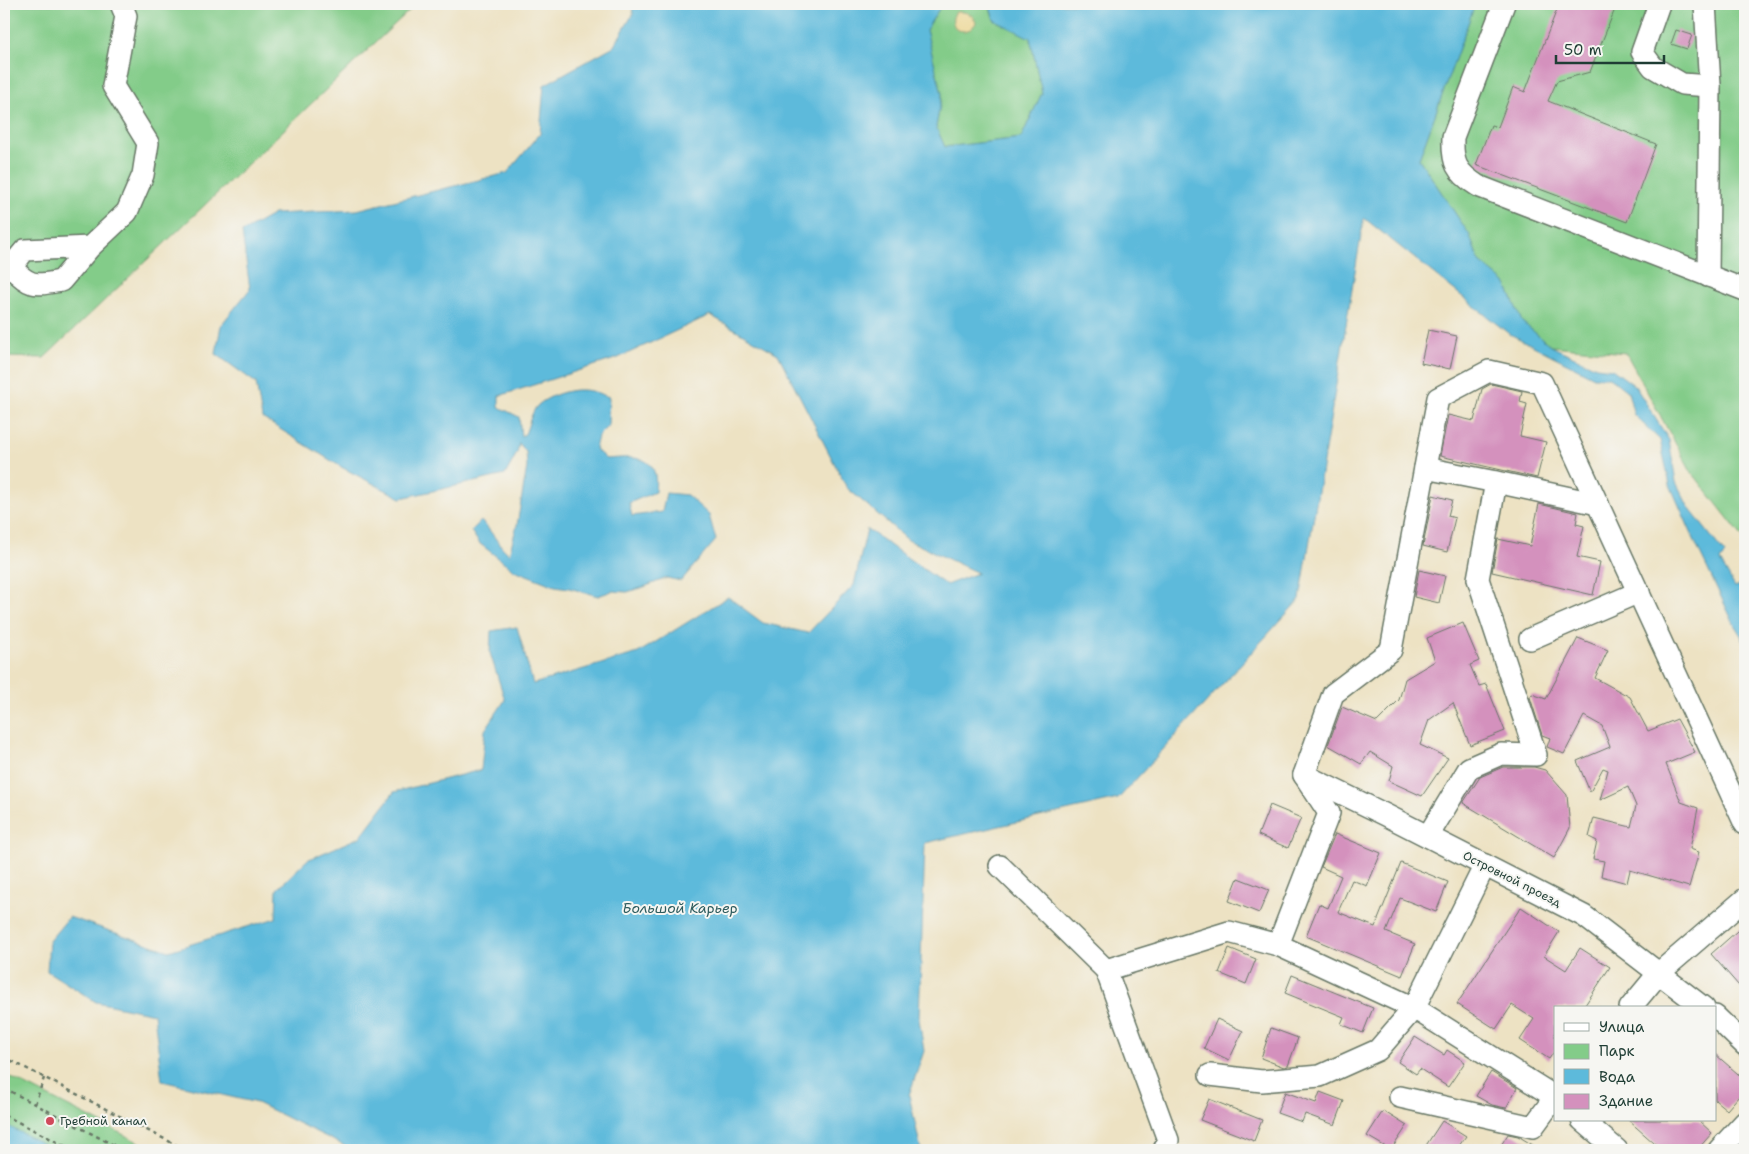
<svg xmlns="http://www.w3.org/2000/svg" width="1749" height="1154" viewBox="0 0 1749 1154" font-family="'Shantell Sans',sans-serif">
	<rect width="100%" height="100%" fill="#f6f6f2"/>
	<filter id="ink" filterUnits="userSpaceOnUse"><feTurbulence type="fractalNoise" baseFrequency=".02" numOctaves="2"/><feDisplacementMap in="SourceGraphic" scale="10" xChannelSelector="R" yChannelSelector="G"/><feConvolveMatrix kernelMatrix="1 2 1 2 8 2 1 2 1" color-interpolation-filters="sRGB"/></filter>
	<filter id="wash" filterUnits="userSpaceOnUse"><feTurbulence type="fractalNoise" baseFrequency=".0096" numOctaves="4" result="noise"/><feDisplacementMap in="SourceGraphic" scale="20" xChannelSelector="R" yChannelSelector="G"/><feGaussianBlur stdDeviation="1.12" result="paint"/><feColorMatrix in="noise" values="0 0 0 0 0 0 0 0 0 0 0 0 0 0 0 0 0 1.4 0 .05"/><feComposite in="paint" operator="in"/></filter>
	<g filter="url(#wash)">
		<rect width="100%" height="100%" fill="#ede2c3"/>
		<g fill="#83cc89" stroke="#51845e">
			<polygon points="4,4 416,4 44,358 4,357"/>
			<polygon points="942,4 989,4 994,20 1030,37 1042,93 1021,138 945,147 936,127 942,94 926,30"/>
			<polygon points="1475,4 1745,4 1745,540 1690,470 1626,353 1551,346 1522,322 1506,284 1479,261 1469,234 1419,159"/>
			<polygon points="4,1074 154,1150 4,1150"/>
		</g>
		<path fill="#eeda9e" stroke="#868c69" d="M956,12C965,11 974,14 976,23L971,29L964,31L957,30C952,24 951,18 956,12Z"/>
		<g fill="#5dbadb" stroke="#3e7c88">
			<path d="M632,4H942L926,30L942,94L936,127L945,147L1021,138L1042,93L1030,38L994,20L989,4H1475L1419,159L1469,234L1479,261L1506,284L1522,322L1551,346L1596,367L1612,369L1635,386L1669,440L1676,482L1689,508L1725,554L1720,561L1735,587L1745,583V642L1735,626L1700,553L1670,485L1660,440L1634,415L1628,392L1609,377H1594L1508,333L1364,218L1300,599L1118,799L925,843L919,1019L924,1051L909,1095L921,1150H353L257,1103L162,1081L154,1014L96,1002L47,971L49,941L69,917L169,951L276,918L277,889L307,860L360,837L394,792L481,770L485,730L505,700L490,653L491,631L517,627L533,684L638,653L728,597L763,623L808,633L854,585L867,529L946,585L978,573L908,540L847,488L778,354L710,315L618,358L499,396V407L519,417L521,436L525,434C529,425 531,412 538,405C548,396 569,389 582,390C592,390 600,394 609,397L608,426L598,436L595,449L606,459C635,457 660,453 655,492L629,503L632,516L662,512L666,493L687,495L709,515L716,540L681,581L667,578L641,588L627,592L612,591L598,596L569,588L555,586L514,570L479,543L471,531L481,521C492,531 498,545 509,554L517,525L527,467L526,452L519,443L517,453L505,475L401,498L343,468L262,418L256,383L216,354L221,325L250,289L242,232L274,214L357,210L507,173L540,134L544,85L614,46L633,14Z"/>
			<polygon points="4,1124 55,1150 4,1150"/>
		</g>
		<g id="blocks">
			<g fill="#d491bd">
				<polygon points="1559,4 1617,4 1590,72 1557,81 1548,101 1656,144 1627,222 1476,165 1491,125 1498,127 1513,87 1525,92"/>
				<polygon points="1676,30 1692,35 1687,49 1671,44"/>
				<polygon points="1428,330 1457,336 1450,369 1421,363"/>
				<polygon points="1491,384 1522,391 1520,402 1527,404 1520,436 1546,442 1537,478 1440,456 1448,415 1474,421 1482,389"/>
				<polygon points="1433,495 1452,500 1448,516 1455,518 1447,552 1423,546"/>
				<polygon points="1539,504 1578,513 1576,524 1584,526 1577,557 1600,562 1593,595 1492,572 1498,539 1530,546"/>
				<polygon points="1419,570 1445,576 1439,603 1414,597"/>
				<polygon points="1463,623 1479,661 1470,665 1479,686 1486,684 1505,731 1470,745 1453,703 1429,720 1420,745 1448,758 1422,796 1389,781 1393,766 1370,752 1361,764 1328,745 1342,707 1377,722 1399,700 1405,679 1435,661 1427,638"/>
				<polygon points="1578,638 1608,650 1595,678 1630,697 1648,731 1677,719 1695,752 1666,764 1681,802 1698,808 1690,849 1699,852 1689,887 1630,870 1627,883 1601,876 1604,861 1593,859 1597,841 1589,837 1594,818 1631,827 1636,806 1628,787 1600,800 1608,770 1603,768 1590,792 1577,761 1610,747 1602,726 1584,716 1564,754 1547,747 1550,738 1542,735 1530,697 1532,694 1546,699"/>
				<polygon points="1503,767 1534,767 1545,770 1567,795 1570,828 1554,858 1463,803 1480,777"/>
				<polygon points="1270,805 1301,818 1288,848 1258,835"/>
				<polygon points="1335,834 1381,853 1367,886 1352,880 1338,912 1375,927 1401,863 1448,882 1436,912 1400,898 1386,932 1415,944 1402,976 1306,936 1319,904 1328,908 1341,876 1321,867"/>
				<polygon points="1238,878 1269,890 1259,913 1229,901"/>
				<polygon points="1521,907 1559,932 1544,956 1566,970 1580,948 1610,967 1583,1008 1555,1008 1555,1050 1549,1059 1520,1040 1534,1019 1512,1005 1496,1029 1457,1004"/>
				<polygon points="1745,924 1745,981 1739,986 1711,954"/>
				<polygon points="1229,948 1256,959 1246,984 1219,973"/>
				<polygon points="1292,975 1373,1008 1363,1033 1341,1024 1344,1017 1285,993"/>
				<polygon points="1217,1019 1243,1031 1229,1060 1204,1048"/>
				<polygon points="1271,1028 1298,1038 1288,1066 1284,1067 1261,1058"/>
				<polygon points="1415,1037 1444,1055 1447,1050 1465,1062 1448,1087 1420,1069 1416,1074 1398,1062"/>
				<polygon points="1715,1054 1745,1080 1745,1089 1727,1110 1715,1100"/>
				<polygon points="1491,1072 1517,1088 1506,1108 1492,1105 1476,1096"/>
				<polygon points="1285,1092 1316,1103 1320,1092 1344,1101 1335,1125 1305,1114 1302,1122 1277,1113"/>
				<polygon points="1209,1099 1262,1120 1254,1141 1200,1120"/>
				<polygon points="1383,1111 1407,1126 1391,1150 1367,1136"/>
				<polygon points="1628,1120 1698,1120 1712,1133 1697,1150 1662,1150"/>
				<polygon points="1442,1121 1466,1136 1456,1150 1423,1150"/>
				<polygon points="1508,1134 1518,1136 1541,1150 1498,1150"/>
			</g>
		</g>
	</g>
	<g filter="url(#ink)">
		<use href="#blocks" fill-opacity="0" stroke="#677766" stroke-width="1"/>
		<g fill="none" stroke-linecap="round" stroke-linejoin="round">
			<g stroke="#677766" stroke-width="24">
				<g id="minor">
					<path d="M1504,4L1453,137C1452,163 1456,172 1478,186L1745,290"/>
					<polyline points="1659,4 1642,52 1653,67 1682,84 1710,86"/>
					<polyline points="1705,4 1710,86 1708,276"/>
					<path d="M90,247L25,250L11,267C31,288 35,285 61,281L90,247L127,212L143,175L148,143L113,86L126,16L121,4"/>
					<polyline points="1425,468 1496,482"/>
					<polyline points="1530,639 1639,592"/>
					<polyline points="1304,775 1386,815 1584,916 1704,1008"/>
					<polyline points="1428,836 1469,768 1501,754 1536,755 1478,579 1496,482 1598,504"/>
					<polyline points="1000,866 1106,970 1168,1140 1164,1150"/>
					<polyline points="1106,970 1229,932 1278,945"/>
					<polyline points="1630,1008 1659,973 1745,899"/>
					<polyline points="1715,1016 1745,1045"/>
					<polyline points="1210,1075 1262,1081 1320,1076 1378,1050 1414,1008 1485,865"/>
					<polyline points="1400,1097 1533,1127 1555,1097"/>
					<polyline points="1555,1097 1414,1008 1278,945 1329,813 1304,775 1333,694 1391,650 1438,398 1489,371 1542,383 1745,824"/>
					<polyline points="1582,1120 1617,1150"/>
					<polyline points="1719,1150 1745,1122"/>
				</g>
			</g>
			<g stroke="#677766" stroke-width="2.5" stroke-dasharray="4 4" stroke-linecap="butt">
				<polyline points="4,1057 186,1150"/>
				<polyline points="4,1088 123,1150"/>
				<polyline points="35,1104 44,1078"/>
				<polyline points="4,1115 73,1150"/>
			</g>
			<use href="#minor" stroke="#fff" stroke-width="21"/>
		</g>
	</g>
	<circle fill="#d1495b" stroke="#f6f6f2" stroke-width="2" cx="50" cy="1121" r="5"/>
	<g text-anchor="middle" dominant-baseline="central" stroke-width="4" stroke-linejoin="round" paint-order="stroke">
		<g font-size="12" fill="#1f3d34" stroke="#f6f6f2">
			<text transform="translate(1512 879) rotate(27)">Островной проезд</text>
		</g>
		<g font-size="12" fill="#1f3d34" stroke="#f6f6f2" text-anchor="start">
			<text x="60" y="1121">Гребной канал</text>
		</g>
		<g font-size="14" font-style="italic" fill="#2e5c5e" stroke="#f6f6f2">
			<text x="680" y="908">Большой Карьер</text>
		</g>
	</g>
	<rect width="1749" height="1154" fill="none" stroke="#f6f6f2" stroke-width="20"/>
	<rect x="1554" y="1006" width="162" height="115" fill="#f6f6f2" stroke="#a0aca6"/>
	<rect x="1564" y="1023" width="25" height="8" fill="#ffffff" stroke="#a0aca6"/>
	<text x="1599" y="1032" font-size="15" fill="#1f3d34">Улица</text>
	<rect x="1564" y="1044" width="25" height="15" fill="#83cc89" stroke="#a0aca6"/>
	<text x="1599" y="1056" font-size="15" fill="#1f3d34">Парк</text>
	<rect x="1564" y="1069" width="25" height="15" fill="#5dbadb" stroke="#a0aca6"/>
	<text x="1599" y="1082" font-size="15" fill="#1f3d34">Вода</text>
	<rect x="1564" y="1094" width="25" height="15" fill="#d491bd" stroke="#a0aca6"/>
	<text x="1599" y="1106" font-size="15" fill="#1f3d34">Здание</text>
	<path d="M1556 55v8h108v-8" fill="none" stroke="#1f3d34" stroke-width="2.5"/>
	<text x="1564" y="55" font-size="15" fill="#1f3d34" stroke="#f6f6f2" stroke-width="4" paint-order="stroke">50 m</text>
</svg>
